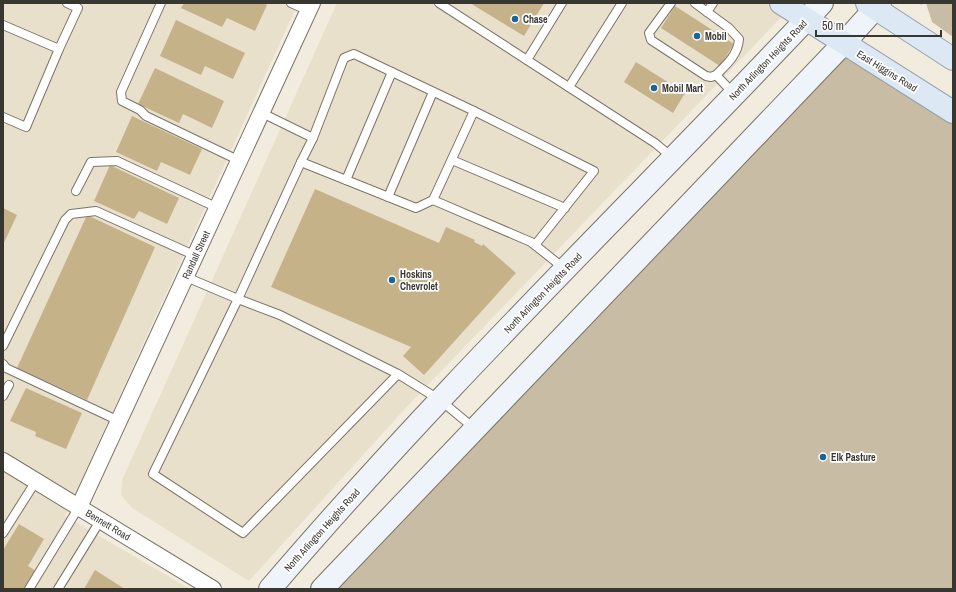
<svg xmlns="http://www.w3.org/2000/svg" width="956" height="592" viewBox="0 0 956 592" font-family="'Archivo Narrow',sans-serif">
	<rect width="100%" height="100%" fill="#f2ecdf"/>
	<g fill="#e9e0cc">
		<polygon points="3,3 298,3 65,516 190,589 3,589"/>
		<polygon points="337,3 795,3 402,412 249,581 132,508 121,495 122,480"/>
	</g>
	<g fill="#c8bca4">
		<polygon points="926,3 953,3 953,37 932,22"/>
		<polygon points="844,43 953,112 953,589 328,589"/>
	</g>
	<g fill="#c5b289">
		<polygon points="184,3 263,3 267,5 255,31 227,18 222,27 181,8"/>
		<polygon points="470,3 544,3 524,36"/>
		<polygon points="675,6 734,44 720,66 661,28"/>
		<polygon points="176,20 245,53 233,79 205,66 201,75 160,56"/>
		<polygon points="636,62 685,93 673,113 624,82"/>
		<polygon points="155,68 224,101 212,128 183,114 179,123 138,104"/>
		<polygon points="132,116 202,149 190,175 161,162 157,171 116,152"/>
		<polygon points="110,165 179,198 167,224 139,211 134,219 94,201"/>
		<polygon points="315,189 439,243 446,227 475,240 474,242 482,246 483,244 516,273 424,375 403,356 411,347 271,287"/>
		<polygon points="3,208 17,215 3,245"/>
		<polygon points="87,215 155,247 87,400 17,368"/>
		<polygon points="26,388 82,413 66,449 35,436 36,432 10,421"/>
		<polygon points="19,524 44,539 28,566 36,571 25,589 3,589 3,550"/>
		<polygon points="95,570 125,589 84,589"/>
	</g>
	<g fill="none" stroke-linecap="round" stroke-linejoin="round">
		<g stroke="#797468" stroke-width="10">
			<g id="lane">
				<polyline points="161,3 121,92 122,101 140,110 146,116 240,161"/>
				<polyline points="291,3 309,11"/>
				<polyline points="439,3 655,143 673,158"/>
				<polyline points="671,3 649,33 651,40 706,76 711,77 716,75"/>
				<polyline points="695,3 707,12"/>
				<path d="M713,3L707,12L729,28L739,39C738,55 726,65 716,75L734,94"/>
				<polyline points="3,25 59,49 26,127 3,117"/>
				<polyline points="59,49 78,8 67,3"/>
				<polyline points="527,60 562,3"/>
				<polyline points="569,87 622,3"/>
				<polyline points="474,111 594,171 535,245"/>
				<polyline points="262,113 313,138 301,162 416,208 433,200 531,242 565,269"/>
				<polyline points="313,138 344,58 354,54 474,111 433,200"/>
				<polyline points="452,160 565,208"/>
				<polyline points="346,180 392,72"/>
				<polyline points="76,191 91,162 117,161 218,208"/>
				<polyline points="388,197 433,92"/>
				<polyline points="186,277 238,299 301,162"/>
				<polyline points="3,346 65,220 71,214 96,211 196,256"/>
				<polyline points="3,364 6,368 119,421"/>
				<polyline points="398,374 243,533 153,474 238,299 280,315 398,374 440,400 475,429"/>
				<polyline points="3,396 9,385"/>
				<polyline points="3,533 36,481"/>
				<polyline points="29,589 79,507"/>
				<polyline points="58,589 100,521"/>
			</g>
		</g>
		<g stroke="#797468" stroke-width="18">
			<g id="street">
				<polyline points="3,461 213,589"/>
				<polyline points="79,507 312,3"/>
			</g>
		</g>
		<g stroke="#797468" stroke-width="24">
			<g id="secondary">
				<path d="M270,589C444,385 638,198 822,3"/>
				<polyline points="322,589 844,43 880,3"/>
			</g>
		</g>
		<g stroke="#94a1ab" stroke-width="24">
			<g id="primary">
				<polyline points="781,3 953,112"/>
				<polyline points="867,3 953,59"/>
			</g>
		</g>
		<polyline stroke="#8c8980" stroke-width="2.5" stroke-dasharray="2 3" stroke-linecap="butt" points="920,3 922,3"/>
		<use href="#lane" stroke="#fff" stroke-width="8"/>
		<use href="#street" stroke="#fff" stroke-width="16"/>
		<use href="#secondary" stroke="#eef4fa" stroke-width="22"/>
		<use href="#primary" stroke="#dce9f4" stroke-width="22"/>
	</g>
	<g fill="#1a6498" stroke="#fff" stroke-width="1.5">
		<circle cx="515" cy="19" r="4"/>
		<circle cx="697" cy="36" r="4"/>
		<circle cx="654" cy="88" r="4"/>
		<circle cx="392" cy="280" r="4"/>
		<circle cx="823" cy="457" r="4"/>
	</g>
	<g text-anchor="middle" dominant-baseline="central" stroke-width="3.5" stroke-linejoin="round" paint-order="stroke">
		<g font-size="10" font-weight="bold" fill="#383631" stroke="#fff" text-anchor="start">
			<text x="523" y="19">Chase</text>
			<text x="705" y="36">Mobil</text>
			<text x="662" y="88">Mobil Mart</text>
			<text x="400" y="274">Hoskins<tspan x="400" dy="12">Chevrolet</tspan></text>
			<text x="831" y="457">Elk Pasture</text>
		</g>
		<g font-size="10" fill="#383631" stroke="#fff">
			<text transform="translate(768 60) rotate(-46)">North Arlington Heights Road</text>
			<text transform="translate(887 71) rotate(32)">East Higgins Road</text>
			<text transform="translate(196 255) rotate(-65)">Randall Street</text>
			<text transform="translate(543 293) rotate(-46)">North Arlington Heights Road</text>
			<text transform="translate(108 525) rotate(31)">Bennett Road</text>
			<text transform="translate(322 530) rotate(-48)">North Arlington Heights Road</text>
		</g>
	</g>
	<rect width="956" height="592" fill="none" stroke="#383631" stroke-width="8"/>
	<path d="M816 30v6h125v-6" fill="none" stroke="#383631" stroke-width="2"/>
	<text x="822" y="30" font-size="12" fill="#383631" stroke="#ffffff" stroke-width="3" paint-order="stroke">50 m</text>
</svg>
